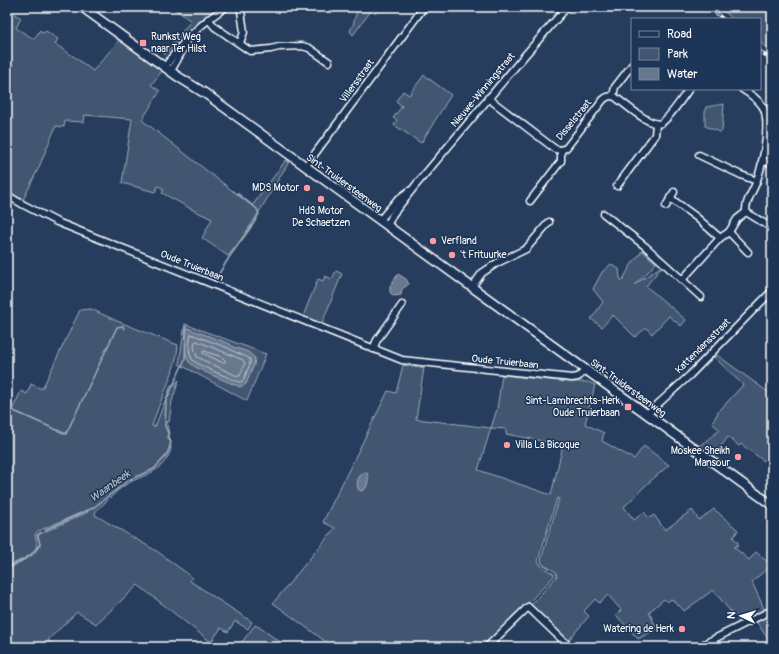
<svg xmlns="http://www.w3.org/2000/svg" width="779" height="654" viewBox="0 0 779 654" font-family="Pangolin,sans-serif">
	<rect width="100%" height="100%" fill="#263d5e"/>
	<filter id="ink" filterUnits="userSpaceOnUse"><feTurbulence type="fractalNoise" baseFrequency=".025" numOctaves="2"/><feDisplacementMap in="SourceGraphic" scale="8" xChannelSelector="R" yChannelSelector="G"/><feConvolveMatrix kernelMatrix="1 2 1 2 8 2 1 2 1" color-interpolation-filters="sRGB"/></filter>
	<g filter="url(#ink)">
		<g fill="#425672" stroke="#a0aab8" fill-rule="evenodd">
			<polygon points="172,7 219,7 198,22 182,41 176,43 165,55 164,53 191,21"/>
			<polygon points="358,7 374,7 353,35 350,31 353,25"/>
			<polygon points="719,7 772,7 772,53 760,42 760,19 733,19"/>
			<path d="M7,9L21,18L16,28L34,39L40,30L43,33L46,31L58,39L55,44L76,58L93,71L120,39L162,71L151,85L160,91L142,120L252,206L286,160L289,162C269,194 252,228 228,256L202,238L212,219L193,210L162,193L164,189L158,186L155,192L122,183L132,119L85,115L84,122L65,121L64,127L56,126L39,167L22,202L7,191V156L14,145L7,140Z"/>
			<polygon points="424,75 451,95 421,143 394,125 397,120 393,118 402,106 396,101 403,91 409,95"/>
			<polygon points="724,104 722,131 720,132 705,126 705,109 706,107"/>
			<polygon points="642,251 656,263 648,272 634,285 660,267 661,268 646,286 686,320 681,326 669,316 652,334 646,328 635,337 613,315 602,327 591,319 603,302 593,289 602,272 611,264 619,269 620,278 622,281 631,265"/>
			<polygon points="336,271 342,274 322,323 303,316 318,279 323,281 325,276 332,279"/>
			<path d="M91,309L117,321L178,345C177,370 159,401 152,426L155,427L171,385L175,384L179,380L172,401L169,422H167C168,431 171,441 171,449C170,453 169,455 167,458C158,474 142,475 127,484C120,488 114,494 109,499C104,505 96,507 95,515L158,552L192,577L190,581L252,622L248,629L235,621L228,632L221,628L211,642L138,585L96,624L77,612L48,640L57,647H7V570L34,554L40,545L38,535L88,512L87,510L38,531L35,534C35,538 37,540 37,544C36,556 16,562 7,566V405L13,408L21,391L27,394L31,384L42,389L80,310Z"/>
			<polygon points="185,324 266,354 247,401 179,364"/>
			<polygon points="717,355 772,395 772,450 764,461 741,444 739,446 728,437 713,457 699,446 720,430 712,423 719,411 743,385 714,357"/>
			<path d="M403,365L424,368L416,419L491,428L497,409L502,375L569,382H588L595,385L585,424L604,433L602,441L634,459L644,446L669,465L647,484L624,507L634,520L644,512L649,518L654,515L665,530L692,510L699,520L714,509L738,530L733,538L738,542V545L734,547L749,560L756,552L771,565L752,582L765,611L740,623L713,590L684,611L679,605L678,606L672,599L667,602L664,599L649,612L657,629L638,639L616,615L621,610L608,595L599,603L595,599L584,611L589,616L568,641L531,605L557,576L556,572L542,564L541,560L559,499L557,498L538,561L541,566L554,574V576L534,597L483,647H333L273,603L335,528L323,522L388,391L396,393ZM491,428L506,429V434L563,445L551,495L478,470Z"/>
			<polygon points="772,613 772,645 756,621"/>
			<polygon points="255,625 259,627 287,647 238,647"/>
		</g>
		<g fill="#67788e" stroke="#a4aebb">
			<polygon points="398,274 406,279 409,284 402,289 401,295 393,296 390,292 390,286"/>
			<path d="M187,328L230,344L233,347L248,352L255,358L254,365L246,384L240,387C229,382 194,369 189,362C183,353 186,338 187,328Z"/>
			<path d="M366,472C370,477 368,484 365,489L361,491L358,489C356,481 358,475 366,472Z"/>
		</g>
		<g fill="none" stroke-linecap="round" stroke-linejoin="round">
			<g stroke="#c2c9d2" stroke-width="1">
				<path d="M191,334L228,348C234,353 243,354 250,359V364L243,381L239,382C230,378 195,365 192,359C188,352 189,341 191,334Z"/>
				<polygon points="197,341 243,360 245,363 240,376 237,376 197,357 194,347 195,342"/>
				<polygon points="204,351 222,357 225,360 225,362 223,363 203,353"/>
			</g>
			<g stroke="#a4aebb" stroke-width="1.5">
				<polyline points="215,280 230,256 254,223 259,214 257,209 237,193"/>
				<polyline points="7,408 66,434 117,327 123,326 124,329"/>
				<polyline points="45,530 93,508 129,480 154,469 165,457 168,452 171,442 168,438 168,433 165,426 166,401 185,359 186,326"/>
				<polyline points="7,568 30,556 40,544 37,535 41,532"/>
			</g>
			<g stroke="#fff" stroke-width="9">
				<g id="minor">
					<polyline points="208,19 215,27 250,51 271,49 279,47 302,46 309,48 329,62"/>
					<polyline points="240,43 244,32 241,11"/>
					<path d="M165,67C181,43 201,23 226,7"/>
					<polyline points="171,71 186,44"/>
					<path d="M742,89C750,94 758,99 763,107C771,122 763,164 757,180C754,191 745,200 746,212L772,228"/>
					<polyline points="613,96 615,87 632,65"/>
					<path d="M488,98L555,149L561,150L566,148L570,143L603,100C606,97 611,95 615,97C624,103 651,128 661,123C669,119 683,97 689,89"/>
					<polyline points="699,155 741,175 757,181"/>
					<polyline points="762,161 772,163"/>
					<polyline points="305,167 424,7"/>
					<polyline points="617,186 655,135 656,124"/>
					<polyline points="7,195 22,204 57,222 402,360 572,378 578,377 586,370"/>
					<polyline points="670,198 696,217 720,238"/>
					<polyline points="530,201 561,161 561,150"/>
					<polyline points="666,206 674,192"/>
					<polyline points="604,214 646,247 701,297"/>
					<polyline points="380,220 397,200 409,191"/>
					<polyline points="387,226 393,214 415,186 526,54 567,7"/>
					<polyline points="729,232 748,252"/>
					<polyline points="682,280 720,238 729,232 737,219 746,212"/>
					<polyline points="472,287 482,273 497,263 526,249 549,222"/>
					<polyline points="373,349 377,340 402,305"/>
					<polyline points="647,414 690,375 772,291"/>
					<polyline points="487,647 528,607 570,647"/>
					<polyline points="698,647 772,610"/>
				</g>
			</g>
			<g stroke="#fff" stroke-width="11">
				<polyline id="major" points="82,7 177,76 206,94 772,505"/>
			</g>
			<use href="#minor" stroke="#1d3557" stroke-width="6"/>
			<use href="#major" stroke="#1d3557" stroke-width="8"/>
			<g stroke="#fff" stroke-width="3">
				<g id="rail">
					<polyline points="709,7 723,19"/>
					<polyline points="760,51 772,61"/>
				</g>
			</g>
			<use href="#rail" stroke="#1d3557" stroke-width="1.5" stroke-dasharray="4.5" stroke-linecap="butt"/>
		</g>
	</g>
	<g fill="#ff9aa2" stroke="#1d3557" stroke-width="1.5">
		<rect x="139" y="39" width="8" height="8" rx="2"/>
		<circle cx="307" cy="188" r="4"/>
		<circle cx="321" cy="199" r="4"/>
		<circle cx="433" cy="241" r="4"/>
		<circle cx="452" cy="255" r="4"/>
		<rect x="624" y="403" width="8" height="8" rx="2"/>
		<circle cx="507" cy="445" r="4"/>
		<circle cx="738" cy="457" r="4"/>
		<circle cx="682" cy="629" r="4"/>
	</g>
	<g text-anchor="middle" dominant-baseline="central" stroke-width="3" stroke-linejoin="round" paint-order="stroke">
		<g font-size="10" fill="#fff" stroke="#1d3557" text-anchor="start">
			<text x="151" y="37">Runkst Weg<tspan x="151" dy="12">naar Ter Hilst</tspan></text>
			<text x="299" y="188" text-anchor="end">MDS Motor</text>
			<text x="321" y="211" text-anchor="middle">HdS Motor<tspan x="321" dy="12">De Schaetzen</tspan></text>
			<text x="441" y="241">Verfland</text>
			<text x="460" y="255">'t Frituurke</text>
			<text x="620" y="401" text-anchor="end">Sint-Lambrechts-Herk<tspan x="620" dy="12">Oude Truierbaan</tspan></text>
			<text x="515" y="445">Villa La Bicoque</text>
			<text x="730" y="451" text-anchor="end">Moskee Sheikh<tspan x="730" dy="12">Mansour</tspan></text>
			<text x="674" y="629" text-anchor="end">Watering de Herk</text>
		</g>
		<g font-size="10" fill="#fff" stroke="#1d3557">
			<text transform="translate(357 81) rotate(-54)">Villersstraat</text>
			<text transform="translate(483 90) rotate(-50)">Nieuwe-Winningstraat</text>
			<text transform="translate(574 120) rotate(-51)">Disselstraat</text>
			<text transform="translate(344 183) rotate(36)">Sint-Truidersteenweg</text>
			<text transform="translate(192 266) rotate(22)">Oude Truierbaan</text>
			<text transform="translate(703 346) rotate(-45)">Kattendansstraat</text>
			<text transform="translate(505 362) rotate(6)">Oude Truierbaan</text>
			<text transform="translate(628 388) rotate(36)">Sint-Truidersteenweg</text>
		</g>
		<g font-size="11" font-style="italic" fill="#bbc2cc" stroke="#1d3557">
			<text transform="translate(110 486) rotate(-35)">Waanbeek</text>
		</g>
	</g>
	<rect width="779" height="654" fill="none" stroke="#1d3557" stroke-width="24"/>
	<rect x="12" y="12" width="755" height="630" fill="none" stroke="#fff" stroke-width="1.5" filter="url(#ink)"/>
	<rect x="631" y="18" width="130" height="72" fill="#1d3557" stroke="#77869a"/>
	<rect x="639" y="31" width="20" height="6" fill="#1d3557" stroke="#77869a"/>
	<text x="667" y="38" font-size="12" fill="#ffffff">Road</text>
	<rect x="639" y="48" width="20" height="12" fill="#425672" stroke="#77869a"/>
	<text x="667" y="58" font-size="12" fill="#ffffff">Park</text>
	<rect x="639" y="68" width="20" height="12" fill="#67788e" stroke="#77869a"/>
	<text x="667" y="78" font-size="12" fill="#ffffff">Water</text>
	<g transform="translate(741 616) rotate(274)" stroke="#1d3557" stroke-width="3" paint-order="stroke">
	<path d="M0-3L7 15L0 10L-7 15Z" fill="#ffffff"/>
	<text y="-6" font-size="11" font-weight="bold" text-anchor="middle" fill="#ffffff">N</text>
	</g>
</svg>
